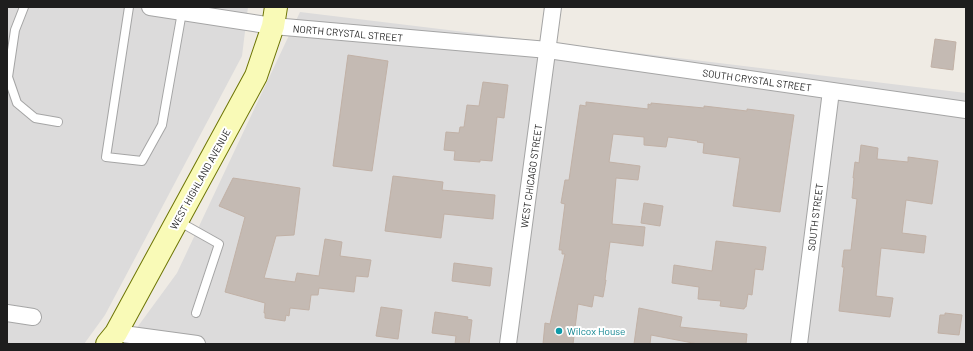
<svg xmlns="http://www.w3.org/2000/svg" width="973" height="351" viewBox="0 0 973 351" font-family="Barlow,sans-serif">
	<rect width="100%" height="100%" fill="#efebe4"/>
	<g fill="#dcdbdb">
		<polygon points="7,7 248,7 242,56 105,315 84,344 7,344"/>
		<polygon points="300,12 966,93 966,344 125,344 177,273"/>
	</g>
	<g fill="#c4bab3" stroke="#c1b1a6">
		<polygon points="935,39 956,42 953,70 931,67"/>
		<polygon points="348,55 388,61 372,171 333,166"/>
		<polygon points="483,82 508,85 504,118 497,117 492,161 480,160 480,162 454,160 455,151 444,150 446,132 459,133 460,127 464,127 467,105 479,106"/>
		<polygon points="586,102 648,109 648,104 651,105 651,103 704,108 704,106 747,111 747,109 794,115 780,212 733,206 740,158 703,153 704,143 697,142 698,141 668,137 666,147 644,145 644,137 613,134 609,162 640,166 638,180 616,178 612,224 645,227 643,246 610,242 605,280 606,280 603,297 594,295 592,307 578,304 573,344 543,344 545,323 550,324 565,254 562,254 562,250 559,250 565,204 561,203 565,180 569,180 580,105 586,106"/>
		<polygon points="861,145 878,148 877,159 908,162 908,157 938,161 932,204 906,200 902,233 926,236 924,253 881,248 876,296 893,298 890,317 839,311 844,267 842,267 844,250 851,250 857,199 852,198 854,178 853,178 855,162 859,163"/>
		<polygon points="393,176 443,182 442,190 495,195 493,219 444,214 441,238 385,231"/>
		<polygon points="233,178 300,188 294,235 276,236 264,278 295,282 297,273 319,276 325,239 342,242 340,256 371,260 368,277 356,276 354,292 319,288 318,295 311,295 309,310 290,308 289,316 286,315 285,321 265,318 265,313 264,313 265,303 225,292 245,217 219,206"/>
		<polygon points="644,203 663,206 660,226 641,223"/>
		<polygon points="716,241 766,247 763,270 755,269 752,295 748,294 746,307 745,307 744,309 720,306 721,301 698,299 699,287 672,283 674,265 712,271"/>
		<polygon points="454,263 492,268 490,286 452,281"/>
		<polygon points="381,307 402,310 398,339 376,336"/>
		<polygon points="639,308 682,317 680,327 747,334 746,344 698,344 651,335 650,344 634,344"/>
		<polygon points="435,312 468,317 467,319 472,320 469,344 455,344 456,336 432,333"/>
		<polygon points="945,313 962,315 959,335 938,333 940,315 945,315"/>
	</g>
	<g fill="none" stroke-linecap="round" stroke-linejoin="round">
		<g stroke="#a5a5a5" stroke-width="10">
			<g id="lane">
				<polyline points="24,7 15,30 8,77 17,103 35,118 58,122"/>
				<polyline points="129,7 106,157 142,161 162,125 182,12"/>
				<polyline points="178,221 219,244 196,313"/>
			</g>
		</g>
		<g stroke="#a5a5a5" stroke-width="18">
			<g id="street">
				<polyline points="150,7 273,26 548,50 966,110"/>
				<polyline points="7,313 33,317"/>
				<polyline points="116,333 197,344"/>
				<polyline points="508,344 553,7"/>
				<polyline points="799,344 831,91"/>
			</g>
		</g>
		<g stroke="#6d7504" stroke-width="24">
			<polyline id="secondary" points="107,344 116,333 256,76 273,26 276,7"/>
		</g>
		<use href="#lane" stroke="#fff" stroke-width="8"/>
		<use href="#street" stroke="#fff" stroke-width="16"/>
		<use href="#secondary" stroke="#f9fab7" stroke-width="22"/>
	</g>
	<circle fill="#0f9aa8" stroke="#fff" stroke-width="1.5" cx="559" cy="331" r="4"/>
	<g text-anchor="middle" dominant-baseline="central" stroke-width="4" stroke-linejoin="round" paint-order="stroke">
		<g font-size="10" fill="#1e1e1e" stroke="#fff">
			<text transform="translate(348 33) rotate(5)">NORTH CRYSTAL STREET</text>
			<text transform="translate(757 80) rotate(8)">SOUTH CRYSTAL STREET</text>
			<text transform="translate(531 176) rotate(-82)">WEST CHICAGO STREET</text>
			<text transform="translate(200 179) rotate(-61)">WEST HIGHLAND AVENUE</text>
			<text transform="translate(815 217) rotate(-83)">SOUTH STREET</text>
		</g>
		<g font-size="10" fill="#0d838f" stroke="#fff" text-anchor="start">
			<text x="567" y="331">Wilcox House</text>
		</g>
	</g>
	<rect width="973" height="351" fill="none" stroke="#1e1e1e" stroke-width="16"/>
</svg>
